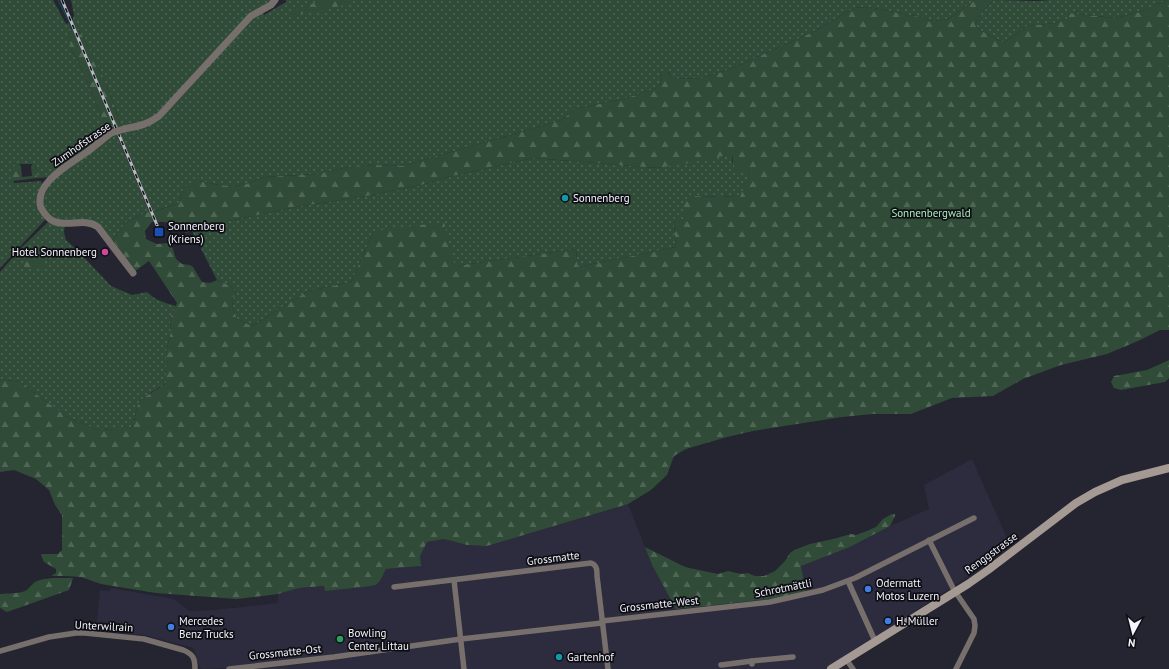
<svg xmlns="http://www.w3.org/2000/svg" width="1169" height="669" viewBox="0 0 1169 669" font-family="'PT Sans',sans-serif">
	<defs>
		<pattern id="grass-dots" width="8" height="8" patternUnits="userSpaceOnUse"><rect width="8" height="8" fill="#304b37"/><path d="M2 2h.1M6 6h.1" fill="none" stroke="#4f6655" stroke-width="1.8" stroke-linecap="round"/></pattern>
		<pattern id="forest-firs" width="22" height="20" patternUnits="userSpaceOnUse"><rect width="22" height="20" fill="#304b37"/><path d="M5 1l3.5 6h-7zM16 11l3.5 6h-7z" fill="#4f6655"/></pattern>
	</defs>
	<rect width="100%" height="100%" fill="#252431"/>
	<polygon fill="#2d2b3e" points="972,459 1011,547 948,590 825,669 226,669 225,668 203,669 200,668 197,661 194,648 144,635 96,630 100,590 110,591 111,588 174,599 189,611 214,610 278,603 278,594 299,588 325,586 325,591 364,587 381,579 386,569 420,566 420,556 427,542 444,539 467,545 487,546 628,504 652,565 676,608 737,602 755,601 802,577 801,566 850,547 890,526 929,509 924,485"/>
	<g fill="url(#grass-dots)">
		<polygon points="0,0 53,0 66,24 69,23 71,29 69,35 72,51 77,59 86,79 108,133 51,177 37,178 35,164 19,164 11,179 13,181 14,183 41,181 42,184 45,220 0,268"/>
		<path d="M71,0H273L251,14L193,78L151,119L121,127C112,95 98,65 82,35L79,31L75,28L72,22L74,15Z"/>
		<polygon points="286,0 975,0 950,18 935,22 920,17 869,7 854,8 811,33 728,70 702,78 672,79 669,73 662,71 661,83 655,89 623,99 575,109 562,120 402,166 376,165 349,167 317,174 265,177 243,185 231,186 219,185 200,181 184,187 179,203 152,212 119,132 145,126 247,22 262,11 264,15 286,2"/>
		<path d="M1000,0C1017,0 1034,2 1050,0H1167L1140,12L1115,18L1069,13L1067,19L1055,23L1027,26L1004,43L978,29L975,25L982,12L993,1Z"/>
		<polygon points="116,133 149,211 125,223 113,240 111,242 99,225 56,221 45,211 42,200 51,181"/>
		<polygon points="732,154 732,162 750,171 741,197 693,196 685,219 674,223 676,247 578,267 576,249 455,266 374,231 351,282 308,291 252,326 237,319 232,306 235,291 231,286 217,280 192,231 209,225 296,207 372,195 421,185 448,177 533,158 657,168"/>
		<path d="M48,222L65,225L64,232L66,240L76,249L111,286L132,295L147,292C155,300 165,303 176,306L170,319L171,331L166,353V383C157,390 144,394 138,405C134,412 137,420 130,429H114L98,430L67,417L20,382L0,379V272L21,248Z"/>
	</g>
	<g fill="url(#forest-firs)" fill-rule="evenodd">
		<polygon points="323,0 351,0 350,2 344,5 316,12 306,12 295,16 293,15 292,13 300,8"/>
		<path d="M975,0H1000L993,1L982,12L975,25L978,29L1004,43L1027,26L1055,23L1067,19L1069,13L1115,18L1140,12L1167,0H1169V330H1160L1138,341L1107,354L1061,365L1023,379L993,396L952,398L911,414H873L842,417L753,431L727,437L686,449L674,456L667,475L651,490L628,504L487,546L467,545L444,539L427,542L420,556L421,566L386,569L381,579L376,585L364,587L325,591L324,586L299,588L278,594L237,599L156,593L101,584L81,577L65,576H51L56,573V569L44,562L41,555L42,554H58L62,550V515L55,505L49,490L36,479L14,470L0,472V379L20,382L67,417L98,430L114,429H130C137,420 134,412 138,405C144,394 157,391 166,383V353L171,331L170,319L177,303L149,261L134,272L113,240L125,223L149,211L153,212L179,203L184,187L192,182L200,181L219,185L231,186L243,185L265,177L317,174L349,167L376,165L402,166L562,120L575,109L623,99L655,89L661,83L662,71L665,69L673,79L702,78L728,70L811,33L854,8L869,7L920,17L935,22L950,18ZM732,154L734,171H750L740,197L693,196L683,205L684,219L674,223L676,247L578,267L576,249L455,266L444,222L374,231L351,282L308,291L252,326L237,319L232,306L235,291L231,286L217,280L210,283L202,282L193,267L190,265L182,264L176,259L172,246L168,243L157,244L146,239L145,231L152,222C161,220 170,224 179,224L186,233L209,225L296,207L372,195L421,185L448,177L533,158L657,168L689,163Z"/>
		<path d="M75,28C82,33 86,42 90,50C103,75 113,100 121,127L108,133L86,79L77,59L72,51L70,43L69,35L71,29Z"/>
		<path d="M19,164L21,166L22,177L32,176L31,166L33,164H35L37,178L13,181L11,179C9,172 11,166 19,164Z"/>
		<path d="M30,252C40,253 44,255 44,265L41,269L34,267L26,269L24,267L25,256Z"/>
		<polygon points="1169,360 1169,378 1165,382 1121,390 1114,388 1111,382 1114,376 1147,370"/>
		<path d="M892,514H895V516L890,526L850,547L801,566L806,593C763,601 720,604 676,609L652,565L645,547L685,567L718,574L728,571L741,574L748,573L755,576H764L775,571L785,561L790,553L794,550L810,544L833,539L851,534L856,535L867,531L876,527L883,519Z"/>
		<path d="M53,578H73L69,590L7,612L0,608V594C8,593 18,594 25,591C29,589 29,587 32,585C36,579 46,579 53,578Z"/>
	</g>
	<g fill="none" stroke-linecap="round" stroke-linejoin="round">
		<polyline stroke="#0f4849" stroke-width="1.5" points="58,0 75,33"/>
		<g stroke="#776f6c" stroke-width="5.5">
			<polyline points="929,540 954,590 974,619 975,626 974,633 956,669"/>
			<polyline points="454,580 464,669"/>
			<polyline points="848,581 875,641"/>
			<path d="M394,587L591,563C597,565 597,570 597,576L608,669"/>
			<polyline points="602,621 770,602 823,590 855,578 974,518"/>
			<path d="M0,651L49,637L76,633H85L144,639L183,650C193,654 195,658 195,669"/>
			<polyline points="846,659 853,669"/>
			<polyline points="752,661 793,657"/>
			<polyline points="721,665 752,661 752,664"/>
			<polyline points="229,669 334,657 461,639 602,623"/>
		</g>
		<g stroke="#776f6c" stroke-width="7">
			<path d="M124,129C138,126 147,125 159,116L251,16L271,5L275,0"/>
			<path d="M111,133C103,139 95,146 87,152C70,164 33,183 41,208C44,213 48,219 53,221C68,228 84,217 98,227L133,273"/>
		</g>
		<polyline stroke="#a59994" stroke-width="8" points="831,669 968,584 988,570 1076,503 1095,492 1122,480 1169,468"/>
		<g stroke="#b9b9c3" stroke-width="3">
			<polyline id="rail" points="62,0 157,225"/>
		</g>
		<use href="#rail" stroke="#0e0e14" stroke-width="1.5" stroke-dasharray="4.5" stroke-linecap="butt"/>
		<polyline stroke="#776f6c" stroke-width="7" points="111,133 124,129"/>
	</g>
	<g fill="#0f9aa8" stroke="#0e0e14" stroke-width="1.5">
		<circle cx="565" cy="198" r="4"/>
		<circle cx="559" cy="657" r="4"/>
	</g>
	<rect fill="#1a4fb4" stroke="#0e0e14" stroke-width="1.5" x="154" y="227" width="10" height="10" rx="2"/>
	<circle fill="#d1479c" stroke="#0e0e14" stroke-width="1.5" cx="105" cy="252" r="4"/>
	<g fill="#3f7fe0" stroke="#0e0e14" stroke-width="1.5">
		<circle cx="868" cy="589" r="4"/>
		<circle cx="888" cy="621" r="4"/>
		<circle cx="171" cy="627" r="4"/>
	</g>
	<circle fill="#2e9e5b" stroke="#0e0e14" stroke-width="1.5" cx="340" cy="639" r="4"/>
	<g text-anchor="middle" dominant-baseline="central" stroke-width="3.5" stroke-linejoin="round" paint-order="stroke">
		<g font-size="11" fill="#f4f4fd" stroke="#0e0e14">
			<text transform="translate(81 144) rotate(-35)">Zumhofstrasse</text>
			<text transform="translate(991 553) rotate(-36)">Renggstrasse</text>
			<text transform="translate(553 558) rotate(-7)">Grossmatte</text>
			<text transform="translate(783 588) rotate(-11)">Schrotmättli</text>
			<text transform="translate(659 604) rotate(-6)">Grossmatte-West</text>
			<text transform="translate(104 626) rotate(3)">Unterwilrain</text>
			<text transform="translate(285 652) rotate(-6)">Grossmatte-Ost</text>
		</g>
		<g font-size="11" fill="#f4f4fd" stroke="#0e0e14" text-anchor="start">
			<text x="573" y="198">Sonnenberg</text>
			<text x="168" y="226">Sonnenberg<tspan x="168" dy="13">(Kriens)</tspan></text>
			<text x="97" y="252" text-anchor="end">Hotel Sonnenberg</text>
			<text x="876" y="583">Odermatt<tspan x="876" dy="13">Motos Luzern</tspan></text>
			<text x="179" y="621">Mercedes<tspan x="179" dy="13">Benz Trucks</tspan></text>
			<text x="896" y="621">H. Müller</text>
			<text x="348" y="633">Bowling<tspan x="348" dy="13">Center Littau</tspan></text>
			<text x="567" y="657">Gartenhof</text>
		</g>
		<g font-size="11" fill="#a9f0bb" stroke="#0e0e14">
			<text x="931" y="213">Sonnenbergwald</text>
		</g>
	</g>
	<g transform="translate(1133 633) rotate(187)" stroke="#0e0e14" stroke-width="3" paint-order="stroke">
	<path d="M0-3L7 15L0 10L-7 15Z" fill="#f4f4fd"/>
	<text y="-6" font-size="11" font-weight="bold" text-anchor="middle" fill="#f4f4fd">N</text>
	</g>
</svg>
